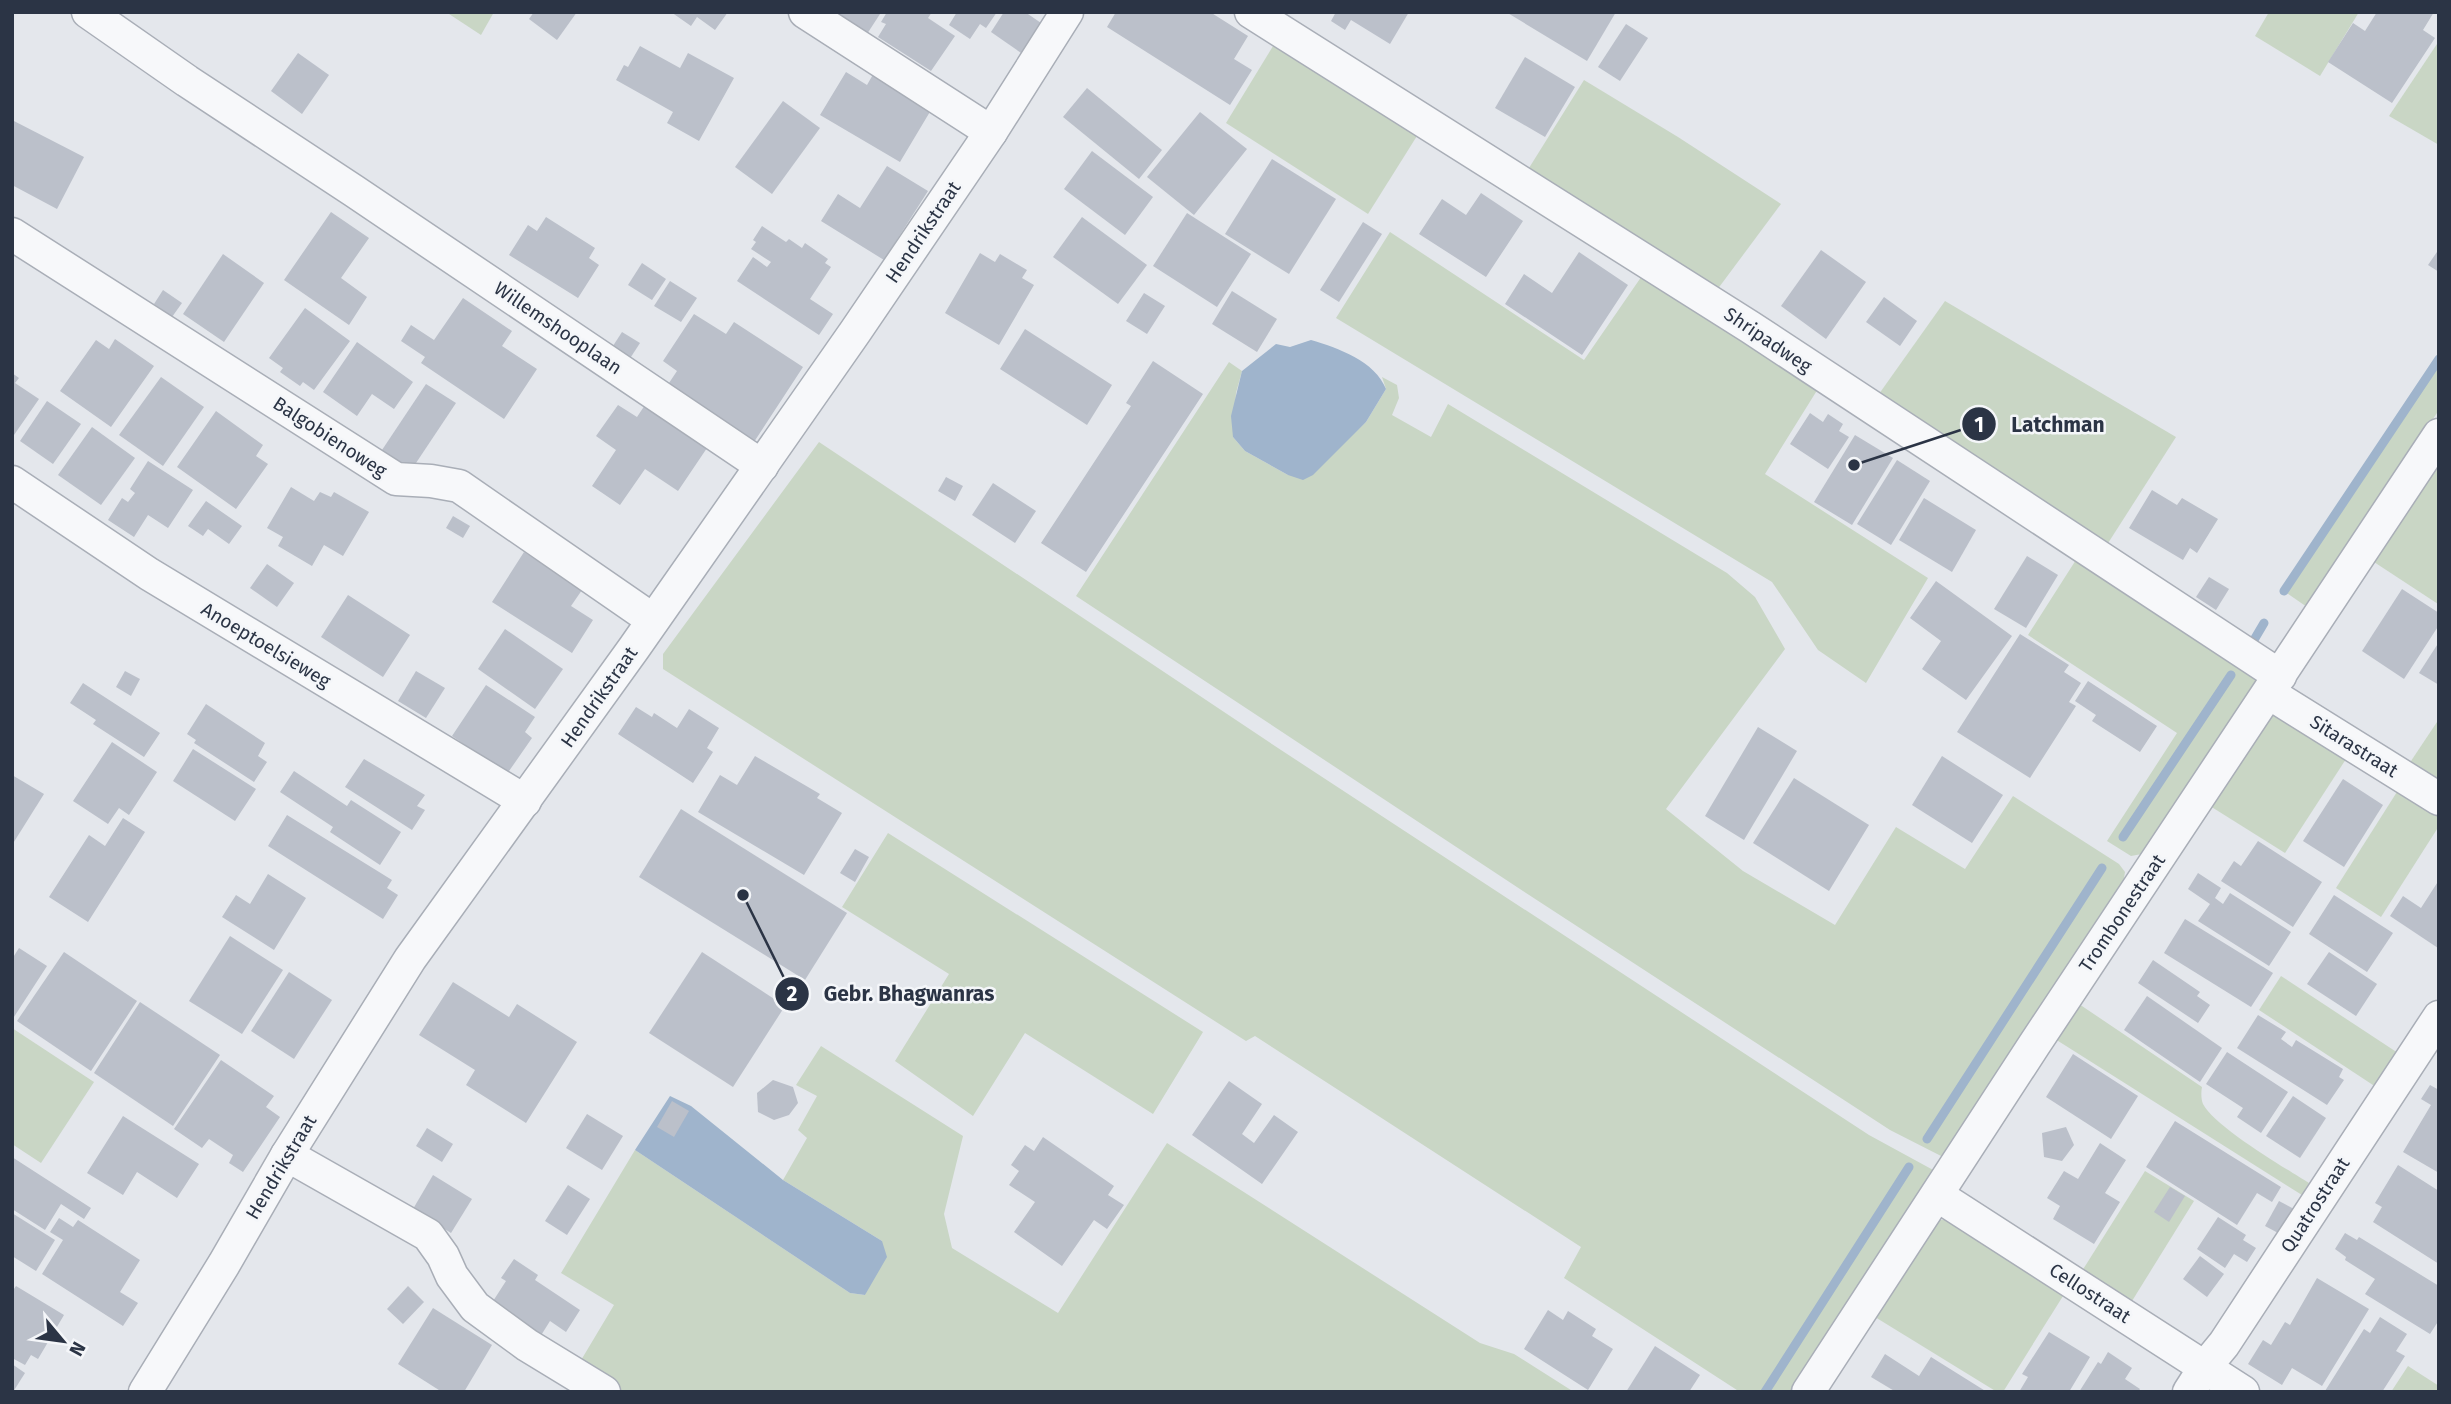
<svg xmlns="http://www.w3.org/2000/svg" width="2451" height="1404" viewBox="0 0 2451 1404" font-family="'Fira Sans',sans-serif">
	<rect width="100%" height="100%" fill="#e4e7ec"/>
	<g fill="#c9d6c5">
		<polygon points="446,12 494,12 481,35"/>
		<polygon points="2269,12 2359,12 2320,76 2255,36"/>
		<polygon points="1278,38 1422,128 1368,214 1226,123"/>
		<polygon points="2439,41 2439,145 2389,116"/>
		<polygon points="1584,80 1678,137 1781,204 1714,294 1524,176"/>
		<polygon points="1390,232 1584,360 1646,270 1821,384 1765,474 1928,578 1866,683 1818,650 1772,582 1336,318"/>
		<polygon points="1945,301 2176,437 2103,551 1874,401"/>
		<polygon points="2439,359 2439,410 2307,607 2284,591"/>
		<polygon points="1229,362 1242,371 1236,393 1233,437 1245,451 1288,475 1352,435 1366,422 1386,389 1382,377 1397,385 1399,398 1392,415 1431,437 1448,404 1727,573 1755,597 1785,649 1666,809 1743,871 1835,925 1896,827 1965,869 2013,796 2119,864 2125,872 2123,884 1945,1158 1890,1130 1526,893 1076,596"/>
		<polygon points="819,442 1281,750 1869,1135 1935,1171 1794,1392 1740,1392 1564,1278 1581,1247 1255,1036 1246,1041 663,669 663,654"/>
		<polygon points="2439,462 2439,603 2438,604 2374,562"/>
		<polygon points="2081,552 2246,667 2256,681 2233,721 2147,853 2131,856 2107,841 2177,733 2028,635"/>
		<polygon points="2277,713 2348,756 2285,853 2210,806 2269,719"/>
		<polygon points="2439,719 2439,787 2407,767"/>
		<polygon points="2402,784 2439,808 2439,826 2381,917 2336,888"/>
		<polygon points="888,833 1203,1032 1153,1114 1025,1033 973,1116 895,1061 949,974 842,907"/>
		<polygon points="2281,976 2398,1053 2376,1087 2259,1010"/>
		<path d="M2079,1004L2202,1087C2201,1092 2201,1099 2203,1104C2215,1127 2285,1168 2309,1183L2302,1195L2055,1039Z"/>
		<polygon points="12,1028 94,1082 41,1163 12,1144"/>
		<polygon points="821,1046 963,1136 944,1214 952,1248 1058,1313 1167,1143 1480,1343 1514,1354 1574,1392 586,1392 568,1382 614,1305 561,1273 635,1150 850,1293 865,1295 882,1241 783,1180 807,1138 798,1130 817,1096 796,1085"/>
		<polygon points="2145,1171 2194,1201 2132,1301 2082,1271"/>
		<polygon points="1950,1219 2068,1288 2003,1392 1997,1392 1875,1317 1931,1230 1940,1220"/>
		<polygon points="2408,1366 2439,1386 2439,1392 2391,1392"/>
	</g>
	<g fill="#9fb4cc">
		<path d="M1311,340C1338,348 1375,361 1386,389L1366,422L1313,475L1303,480L1288,475L1245,451L1233,437L1231,416L1242,371L1276,344L1290,347Z"/>
		<polygon points="670,1096 691,1106 783,1180 882,1241 887,1257 865,1295 850,1293 635,1150"/>
	</g>
	<g fill="none" stroke-linecap="round" stroke-linejoin="round">
		<g stroke="#9fb4cc" stroke-width="9">
			<polyline points="2284,591 2439,359"/>
			<polyline points="2251,645 2264,623"/>
			<polyline points="2123,837 2231,675"/>
			<polyline points="1927,1139 2102,868"/>
			<polyline points="1765,1392 1909,1167"/>
		</g>
	</g>
	<g fill="#bbc0ca">
		<polygon points="534,12 577,12 557,40 529,19"/>
		<polygon points="671,12 728,12 715,30 697,17 691,26"/>
		<polygon points="835,12 877,12 880,14 867,34"/>
		<polygon points="887,12 932,12 928,18 955,36 931,71 878,37 886,24 881,22"/>
		<polygon points="957,12 997,12 986,28 980,24 970,39 949,25"/>
		<polygon points="1004,12 1025,12 1044,25 1024,55 991,32"/>
		<polygon points="1116,12 1210,12 1248,36 1234,59 1252,70 1230,105 1107,27"/>
		<polygon points="1336,12 1409,12 1390,44 1351,20 1345,30 1331,21"/>
		<polygon points="1506,12 1616,12 1587,61"/>
		<polygon points="2377,12 2434,12 2423,30 2435,38 2392,103 2328,62 2353,23 2365,31"/>
		<polygon points="1626,24 1648,38 1620,81 1598,67"/>
		<polygon points="640,46 680,68 688,53 734,78 699,141 667,123 673,112 616,80 624,65 628,67"/>
		<polygon points="298,53 329,75 302,114 271,91"/>
		<polygon points="1525,57 1575,87 1545,137 1495,108"/>
		<polygon points="875,71 934,105 900,162 820,115 846,72 867,85"/>
		<polygon points="1087,88 1162,150 1139,179 1063,117"/>
		<polygon points="783,101 820,128 772,194 735,167"/>
		<polygon points="1200,112 1247,149 1194,215 1147,177"/>
		<polygon points="12,120 84,157 57,209 12,185"/>
		<polygon points="1092,151 1153,197 1125,235 1064,189"/>
		<polygon points="1272,159 1336,199 1289,274 1225,234"/>
		<polygon points="887,166 928,191 884,260 821,221 838,194 860,208"/>
		<polygon points="1481,193 1523,221 1486,277 1419,234 1442,199 1466,215"/>
		<polygon points="331,212 369,238 341,278 367,297 349,325 284,280"/>
		<polygon points="1187,213 1251,254 1217,307 1153,266"/>
		<polygon points="546,217 595,248 589,258 599,265 578,298 509,255 528,225 537,231"/>
		<polygon points="1082,217 1147,265 1118,304 1053,257"/>
		<polygon points="1363,222 1382,234 1339,302 1320,290"/>
		<polygon points="762,226 786,242 789,239 802,248 805,243 828,259 825,263 831,267 810,299 833,314 819,335 737,281 753,257 767,267 771,262 751,249 756,242 753,240"/>
		<polygon points="2439,249 2439,272 2428,265"/>
		<polygon points="1821,250 1866,282 1826,339 1781,306"/>
		<polygon points="1579,252 1628,285 1582,355 1505,304 1524,274 1552,293"/>
		<polygon points="980,253 995,262 1000,254 1027,270 1022,278 1034,285 999,345 945,313"/>
		<polygon points="223,254 264,283 224,342 183,314"/>
		<polygon points="642,263 666,279 652,300 628,285"/>
		<polygon points="670,281 697,298 681,322 654,306"/>
		<polygon points="163,290 182,303 172,317 154,304"/>
		<polygon points="1232,291 1277,319 1257,352 1212,324"/>
		<polygon points="1144,293 1165,306 1147,334 1126,321"/>
		<polygon points="1884,297 1917,321 1900,346 1866,322"/>
		<polygon points="463,298 512,331 502,346 537,369 504,419 421,363 425,357 401,341 411,325 434,340"/>
		<polygon points="305,308 350,341 314,390 303,382 300,386 280,372 283,368 269,358"/>
		<polygon points="694,314 726,334 734,322 803,367 754,442 667,386 677,371 663,361"/>
		<polygon points="1025,329 1112,385 1087,425 1000,369"/>
		<polygon points="622,332 640,343 629,360 611,349"/>
		<polygon points="115,339 154,366 111,427 60,391 96,340 109,349"/>
		<polygon points="357,342 413,382 394,409 372,394 357,416 323,392"/>
		<polygon points="1153,361 1203,394 1086,572 1041,543 1131,406 1126,403"/>
		<polygon points="12,373 19,378 15,383 39,399 14,435 12,433"/>
		<polygon points="161,377 204,407 163,466 119,435"/>
		<polygon points="426,384 456,403 410,472 380,453"/>
		<polygon points="47,401 81,424 53,464 20,441"/>
		<polygon points="618,405 637,417 645,405 707,448 678,491 645,469 620,505 592,486 616,450 596,436"/>
		<polygon points="216,411 263,445 256,456 268,464 236,509 177,467"/>
		<polygon points="1810,413 1823,422 1828,414 1843,424 1839,431 1849,437 1828,469 1790,444"/>
		<polygon points="92,427 135,458 101,505 58,475"/>
		<polygon points="1855,435 1893,458 1852,525 1814,502"/>
		<polygon points="1897,460 1930,481 1891,545 1857,524"/>
		<polygon points="148,461 193,490 168,528 148,515 134,537 108,520 122,498 128,502 135,493 130,489"/>
		<polygon points="946,477 963,486 955,501 938,491"/>
		<polygon points="993,483 1036,511 1015,543 972,515"/>
		<polygon points="291,487 314,501 320,492 331,497 334,492 369,512 343,556 324,545 312,566 278,546 283,537 267,528"/>
		<polygon points="2152,490 2177,505 2182,498 2218,519 2197,553 2190,548 2183,560 2129,528"/>
		<polygon points="1924,498 1976,530 1952,572 1899,540"/>
		<polygon points="206,501 242,526 229,544 208,529 203,536 188,526"/>
		<polygon points="453,516 470,526 463,538 446,528"/>
		<polygon points="524,552 582,590 571,606 593,620 572,653 492,602"/>
		<polygon points="2027,556 2058,575 2026,628 1994,609"/>
		<polygon points="267,564 294,583 277,607 250,588"/>
		<polygon points="2209,577 2229,589 2216,610 2196,597"/>
		<polygon points="1936,581 2012,636 1966,700 1922,669 1941,641 1910,618"/>
		<polygon points="2402,589 2439,613 2439,625 2404,679 2362,651"/>
		<polygon points="348,595 410,635 383,677 321,637"/>
		<polygon points="505,629 563,669 535,709 478,669"/>
		<polygon points="2020,634 2069,665 2064,672 2081,683 2069,702 2076,706 2030,778 1957,732"/>
		<polygon points="2439,642 2439,685 2419,673"/>
		<polygon points="125,671 140,679 131,696 116,687"/>
		<polygon points="416,671 445,688 426,718 398,701"/>
		<polygon points="2088,681 2157,726 2140,752 2092,721 2096,715 2075,701"/>
		<polygon points="83,683 160,733 144,757 93,724 96,720 70,703"/>
		<polygon points="486,685 535,717 525,732 532,738 507,774 452,736"/>
		<polygon points="206,704 265,743 258,756 267,762 254,782 194,743 196,740 187,734"/>
		<polygon points="636,707 652,717 654,713 677,728 689,709 719,728 707,748 713,752 693,783 618,734"/>
		<polygon points="1758,727 1797,751 1744,840 1705,816"/>
		<polygon points="112,742 157,772 129,815 119,808 108,824 73,801"/>
		<polygon points="193,749 256,789 235,821 173,781"/>
		<polygon points="755,756 820,794 817,798 842,813 804,875 698,812 720,775 737,785"/>
		<polygon points="1942,756 2003,795 1972,843 1912,805"/>
		<polygon points="364,759 425,795 417,806 425,810 412,830 345,787"/>
		<polygon points="294,771 347,806 351,800 401,832 380,865 330,832 333,827 280,792"/>
		<polygon points="12,775 44,794 12,845"/>
		<polygon points="1794,778 1869,825 1829,891 1753,843"/>
		<polygon points="2343,779 2383,805 2344,867 2303,841"/>
		<polygon points="681,809 847,913 805,980 639,877"/>
		<polygon points="287,815 392,880 387,888 398,895 383,919 268,846"/>
		<polygon points="123,818 145,832 88,922 49,897 89,835 105,846"/>
		<polygon points="2258,841 2322,882 2293,927 2221,881 2234,861 2241,866"/>
		<polygon points="855,849 869,857 855,882 840,873"/>
		<polygon points="2198,873 2221,888 2215,898 2223,904 2230,893 2291,932 2269,966 2198,921 2210,904 2188,889"/>
		<polygon points="268,874 306,898 274,950 222,917 236,895 250,904"/>
		<polygon points="2439,880 2439,946 2438,948 2390,916 2403,896 2421,908"/>
		<polygon points="2334,895 2393,933 2367,972 2309,934"/>
		<polygon points="2185,919 2273,973 2251,1007 2164,953"/>
		<polygon points="230,936 283,970 242,1034 189,1001"/>
		<polygon points="19,948 47,966 12,1020 12,959"/>
		<polygon points="64,952 137,1001 91,1071 17,1021"/>
		<polygon points="702,952 785,1006 733,1087 649,1033"/>
		<polygon points="2329,952 2377,984 2356,1016 2307,984"/>
		<polygon points="2153,960 2200,992 2197,996 2210,1005 2198,1023 2138,983"/>
		<polygon points="289,972 332,1000 294,1059 251,1031"/>
		<polygon points="453,982 509,1017 517,1004 577,1042 526,1123 466,1085 475,1070 419,1035"/>
		<polygon points="2147,996 2222,1048 2200,1082 2124,1030"/>
		<polygon points="140,1002 220,1055 173,1126 94,1073"/>
		<polygon points="2258,1015 2286,1032 2281,1039 2292,1047 2296,1040 2343,1069 2339,1077 2344,1080 2327,1105 2237,1048"/>
		<polygon points="2227,1052 2288,1092 2261,1133 2237,1117 2243,1108 2206,1084"/>
		<polygon points="2073,1054 2138,1096 2111,1139 2046,1097"/>
		<polygon points="221,1060 274,1096 266,1107 280,1117 243,1172 229,1163 233,1155 209,1139 202,1148 174,1129"/>
		<polygon points="773,1080 793,1087 798,1103 789,1115 774,1120 758,1112 757,1093"/>
		<polygon points="1229,1081 1262,1104 1242,1134 1254,1143 1274,1115 1298,1132 1262,1184 1192,1135"/>
		<polygon points="2430,1085 2439,1090 2439,1173 2403,1152 2431,1105 2421,1099"/>
		<polygon points="2293,1096 2326,1118 2300,1158 2266,1136"/>
		<polygon points="672,1101 689,1111 674,1137 657,1127"/>
		<polygon points="587,1114 623,1136 602,1170 566,1148"/>
		<polygon points="123,1116 199,1164 177,1198 137,1172 123,1195 87,1173"/>
		<polygon points="2175,1121 2281,1187 2272,1202 2257,1193 2237,1225 2146,1167"/>
		<polygon points="2066,1127 2074,1145 2062,1161 2044,1157 2042,1133"/>
		<polygon points="427,1128 453,1144 442,1162 416,1146"/>
		<polygon points="1043,1137 1114,1186 1108,1195 1124,1205 1107,1229 1094,1220 1062,1266 1014,1232 1035,1202 1009,1185 1019,1171 1011,1165 1025,1145 1034,1151"/>
		<polygon points="2100,1143 2126,1160 2105,1193 2120,1202 2094,1244 2053,1219 2060,1206 2047,1198 2064,1171 2078,1179"/>
		<polygon points="12,1157 91,1208 84,1219 61,1204 45,1230 12,1209"/>
		<polygon points="2398,1165 2439,1191 2439,1264 2373,1222 2382,1207 2375,1203"/>
		<polygon points="433,1175 472,1199 451,1233 413,1209"/>
		<polygon points="568,1185 590,1199 567,1235 545,1221"/>
		<polygon points="2170,1187 2185,1196 2169,1222 2154,1212"/>
		<polygon points="2279,1201 2294,1209 2280,1234 2265,1226"/>
		<polygon points="12,1213 55,1240 36,1271 12,1256"/>
		<polygon points="2218,1217 2246,1235 2243,1240 2256,1248 2247,1262 2234,1254 2225,1268 2197,1249"/>
		<polygon points="59,1218 73,1227 78,1220 140,1260 120,1292 138,1303 123,1326 42,1274 63,1240 50,1232"/>
		<polygon points="2345,1233 2357,1240 2359,1237 2439,1286 2439,1320 2430,1334 2365,1294 2375,1279 2345,1260 2346,1257 2335,1249"/>
		<polygon points="2200,1256 2224,1274 2207,1297 2183,1279"/>
		<polygon points="514,1259 538,1275 535,1280 580,1310 566,1332 550,1321 535,1345 486,1312 506,1281 501,1278"/>
		<polygon points="2317,1278 2369,1309 2322,1386 2292,1368 2282,1385 2248,1364 2263,1340 2271,1345 2285,1322 2290,1325"/>
		<polygon points="16,1286 64,1315 38,1359 31,1355 25,1365 12,1358 12,1292"/>
		<polygon points="408,1286 424,1302 403,1324 387,1309"/>
		<polygon points="433,1308 492,1345 464,1392 442,1392 398,1364"/>
		<polygon points="1548,1310 1563,1320 1568,1311 1596,1329 1592,1336 1613,1349 1588,1390 1524,1349"/>
		<polygon points="2380,1317 2407,1334 2396,1351 2405,1356 2382,1392 2325,1391 2364,1329 2370,1333"/>
		<polygon points="2049,1332 2090,1357 2069,1392 2019,1392 2028,1377 2022,1374"/>
		<polygon points="1655,1346 1700,1375 1689,1392 1626,1392"/>
		<polygon points="2108,1352 2132,1368 2125,1379 2140,1389 2138,1392 2079,1392 2098,1362 2101,1364"/>
		<polygon points="1885,1354 1919,1376 1931,1357 1987,1392 1896,1392 1871,1377"/>
		<polygon points="12,1364 25,1373 13,1392 12,1392"/>
	</g>
	<g fill="none" stroke-linecap="round" stroke-linejoin="round">
		<g stroke="#a9aeb7" stroke-width="35">
			<g id="minor">
				<polyline points="88,12 187,81 354,191 762,466"/>
				<polyline points="805,12 991,132"/>
				<polyline points="1251,12 1750,327 2280,676"/>
				<polyline points="12,234 396,479 431,481 459,486 653,620"/>
				<polyline points="12,482 149,574 525,801"/>
				<polyline points="2269,693 2439,799"/>
				<polyline points="287,1155 428,1235 443,1256 452,1276 475,1307 527,1345 604,1392"/>
				<polyline points="1937,1195 2243,1392"/>
				<polyline points="145,1392 224,1264 287,1155 410,959 634,648 855,332 991,132 1067,12"/>
				<polyline points="1808,1392 2034,1045 2439,435"/>
				<polyline points="2189,1392 2205,1367 2224,1344 2439,1017"/>
			</g>
		</g>
		<use href="#minor" stroke="#f7f8fa" stroke-width="32"/>
	</g>
	<g text-anchor="middle" dominant-baseline="central" stroke-width="5" stroke-linejoin="round" paint-order="stroke">
		<g font-size="19" fill="#2b3445" stroke="#f4f6f9">
			<text transform="translate(923 232) rotate(-56)">Hendrikstraat</text>
			<text transform="translate(558 328) rotate(34)">Willemshooplaan</text>
			<text transform="translate(1768 340) rotate(34)">Shripadweg</text>
			<text transform="translate(330 437) rotate(33)">Balgobienoweg</text>
			<text transform="translate(266 645) rotate(31)">Anoeptoelsieweg</text>
			<text transform="translate(599 697) rotate(-55)">Hendrikstraat</text>
			<text transform="translate(2354 746) rotate(32)">Sitarastraat</text>
			<text transform="translate(2122 913) rotate(-56)">Trombonestraat</text>
			<text transform="translate(281 1167) rotate(-59)">Hendrikstraat</text>
			<text transform="translate(2315 1205) rotate(-57)">Quatrostraat</text>
			<text transform="translate(2090 1293) rotate(33)">Cellostraat</text>
		</g>
	</g>
	<path fill="none" stroke="#2b3445" stroke-width="2.5" d="M1854 465L1979 424M743 895L792 994"/>
	<g fill="#2b3445" stroke="#f4f6f9" stroke-width="2.5">
		<circle cx="1854" cy="465" r="7"/>
		<circle cx="743" cy="895" r="7"/>
		<circle cx="1979" cy="424" r="18"/>
		<circle cx="792" cy="994" r="18"/>
	</g>
	<g font-size="21" text-anchor="middle" font-weight="bold" fill="#fff">
		<text x="1979" y="432">1</text>
		<text x="792" y="1001">2</text>
	</g>
	<g font-size="21" text-anchor="middle" font-weight="bold" fill="#2b3445" stroke="#f4f6f9" stroke-width="5" stroke-linejoin="round" paint-order="stroke">
		<text x="2058" y="432">Latchman</text>
		<text x="909" y="1001">Gebr. Bhagwanras</text>
	</g>
	<rect width="2451" height="1404" fill="none" stroke="#2b3445" stroke-width="28"/>
	<g transform="translate(63 1341) rotate(119)" stroke="#f4f6f9" stroke-width="5" paint-order="stroke">
	<path d="M0-5L12 26L0 18L-12 26Z" fill="#2b3445"/>
	<text y="-10" font-size="19" font-weight="bold" text-anchor="middle" fill="#2b3445">N</text>
	</g>
</svg>
